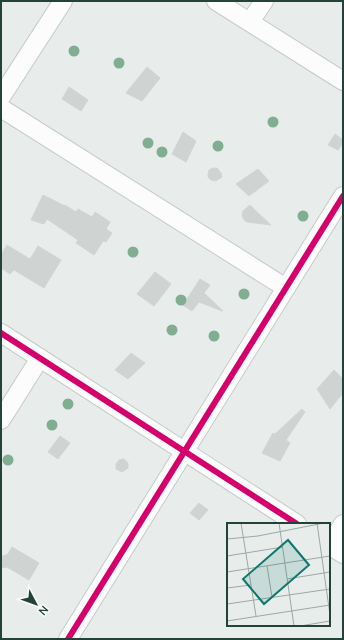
<svg xmlns="http://www.w3.org/2000/svg" width="344" height="640" viewBox="0 0 344 640" font-family="'Nunito Sans',sans-serif">
	<rect width="100%" height="100%" fill="#e8edeb"/>
	<g fill="#cfd4d2" stroke="#d1d6d4">
		<polygon points="147,67 160,78 142,101 126,93"/>
		<polygon points="69,87 88,100 81,111 62,99"/>
		<polygon points="183,132 196,141 186,162 172,154"/>
		<polygon points="335,134 343,140 343,143 338,150 328,145"/>
		<polygon points="213,168 217,168 221,173 222,177 216,181 211,180 208,177 208,175 209,170"/>
		<polygon points="258,169 269,181 249,196 236,184"/>
		<polygon points="43,195 65,206 65,205 76,212 78,209 92,217 95,212 110,222 106,229 112,233 106,242 103,241 94,255 76,243 78,240 47,219 44,224 31,220"/>
		<polygon points="250,205 257,212 271,225 247,222 245,221 242,216 243,211"/>
		<polygon points="7,245 30,259 38,246 61,260 44,288 14,270 10,274 1,268 1,255"/>
		<polygon points="155,272 171,284 154,306 137,294"/>
		<polygon points="200,279 210,285 204,293 223,311 222,311 199,302 192,311 183,305"/>
		<polygon points="131,353 145,363 128,379 115,370"/>
		<polygon points="334,370 343,379 343,393 330,409 317,389"/>
		<polygon points="302,409 305,412 286,440 290,443 280,461 262,453 273,433 275,434"/>
		<polygon points="60,436 70,443 58,459 48,452"/>
		<polygon points="124,459 128,463 128,468 122,472 116,469 116,464 119,460"/>
		<polygon points="199,503 208,510 199,520 190,513"/>
		<polygon points="12,547 39,563 29,580 7,567 1,568 1,557 8,554"/>
	</g>
	<g fill="none" stroke-linecap="round" stroke-linejoin="round">
		<g stroke="#c5cac8" stroke-width="20">
			<g id="minor">
				<polyline points="216,1 343,81"/>
				<polyline points="250,22 264,1"/>
				<polyline points="1,97 63,1"/>
				<polyline points="1,108 286,288"/>
				<polyline points="1,333 297,524"/>
				<polyline points="1,420 40,358"/>
				<polyline points="329,545 343,554"/>
				<polyline points="330,545 343,524"/>
				<polyline points="68,639 343,196"/>
			</g>
		</g>
		<use href="#minor" stroke="#fcfcfc" stroke-width="18"/>
		<g stroke="#f7fbf9" stroke-width="8">
			<g id="cycleway">
				<polyline points="1,333 297,524"/>
				<polyline points="68,639 343,196"/>
			</g>
		</g>
		<use href="#cycleway" stroke="#d6006c" stroke-width="6"/>
	</g>
	<g fill="#81ae93">
		<circle cx="74" cy="51" r="5.5"/>
		<circle cx="119" cy="63" r="5.5"/>
		<circle cx="273" cy="122" r="5.5"/>
		<circle cx="148" cy="143" r="5.5"/>
		<circle cx="218" cy="146" r="5.5"/>
		<circle cx="162" cy="152" r="5.5"/>
		<circle cx="303" cy="216" r="5.5"/>
		<circle cx="133" cy="252" r="5.5"/>
		<circle cx="244" cy="294" r="5.5"/>
		<circle cx="181" cy="300" r="5.5"/>
		<circle cx="172" cy="330" r="5.5"/>
		<circle cx="214" cy="336" r="5.5"/>
		<circle cx="68" cy="404" r="5.5"/>
		<circle cx="52" cy="425" r="5.5"/>
		<circle cx="8" cy="460" r="5.5"/>
	</g>
	<g transform="translate(227 523)">
		<rect width="103" height="103" fill="#e8edeb"/>
		<path fill="none" stroke="#9aa9a4" stroke-width="1" d="M14,0L29,93M52,0L67,103M90,0L103,92M0,16L31,13L97,0M0,33L56,24M40,43L45,74M0,49L103,33M60,56L103,49M0,65L24,62M0,81L103,66M0,98L103,82M73,103L103,98"/>
		<path fill="#0f766e" fill-opacity="0.15" stroke="#0f766e" stroke-width="2" d="M61,17L82,42L37,81L16,56Z"/>
		<rect width="103" height="103" fill="none" stroke="#24423a" stroke-width="2"/>
	</g>
	<rect width="344" height="640" fill="none" stroke="#24423a" stroke-width="4"/>
	<g transform="translate(36 604) rotate(131)" stroke="#f7fbf9" stroke-width="3" paint-order="stroke">
	<path d="M0-3L7 15L0 10L-7 15Z" fill="#24423a"/>
	<text y="-6" font-size="11" font-weight="bold" text-anchor="middle" fill="#24423a">N</text>
	</g>
</svg>
